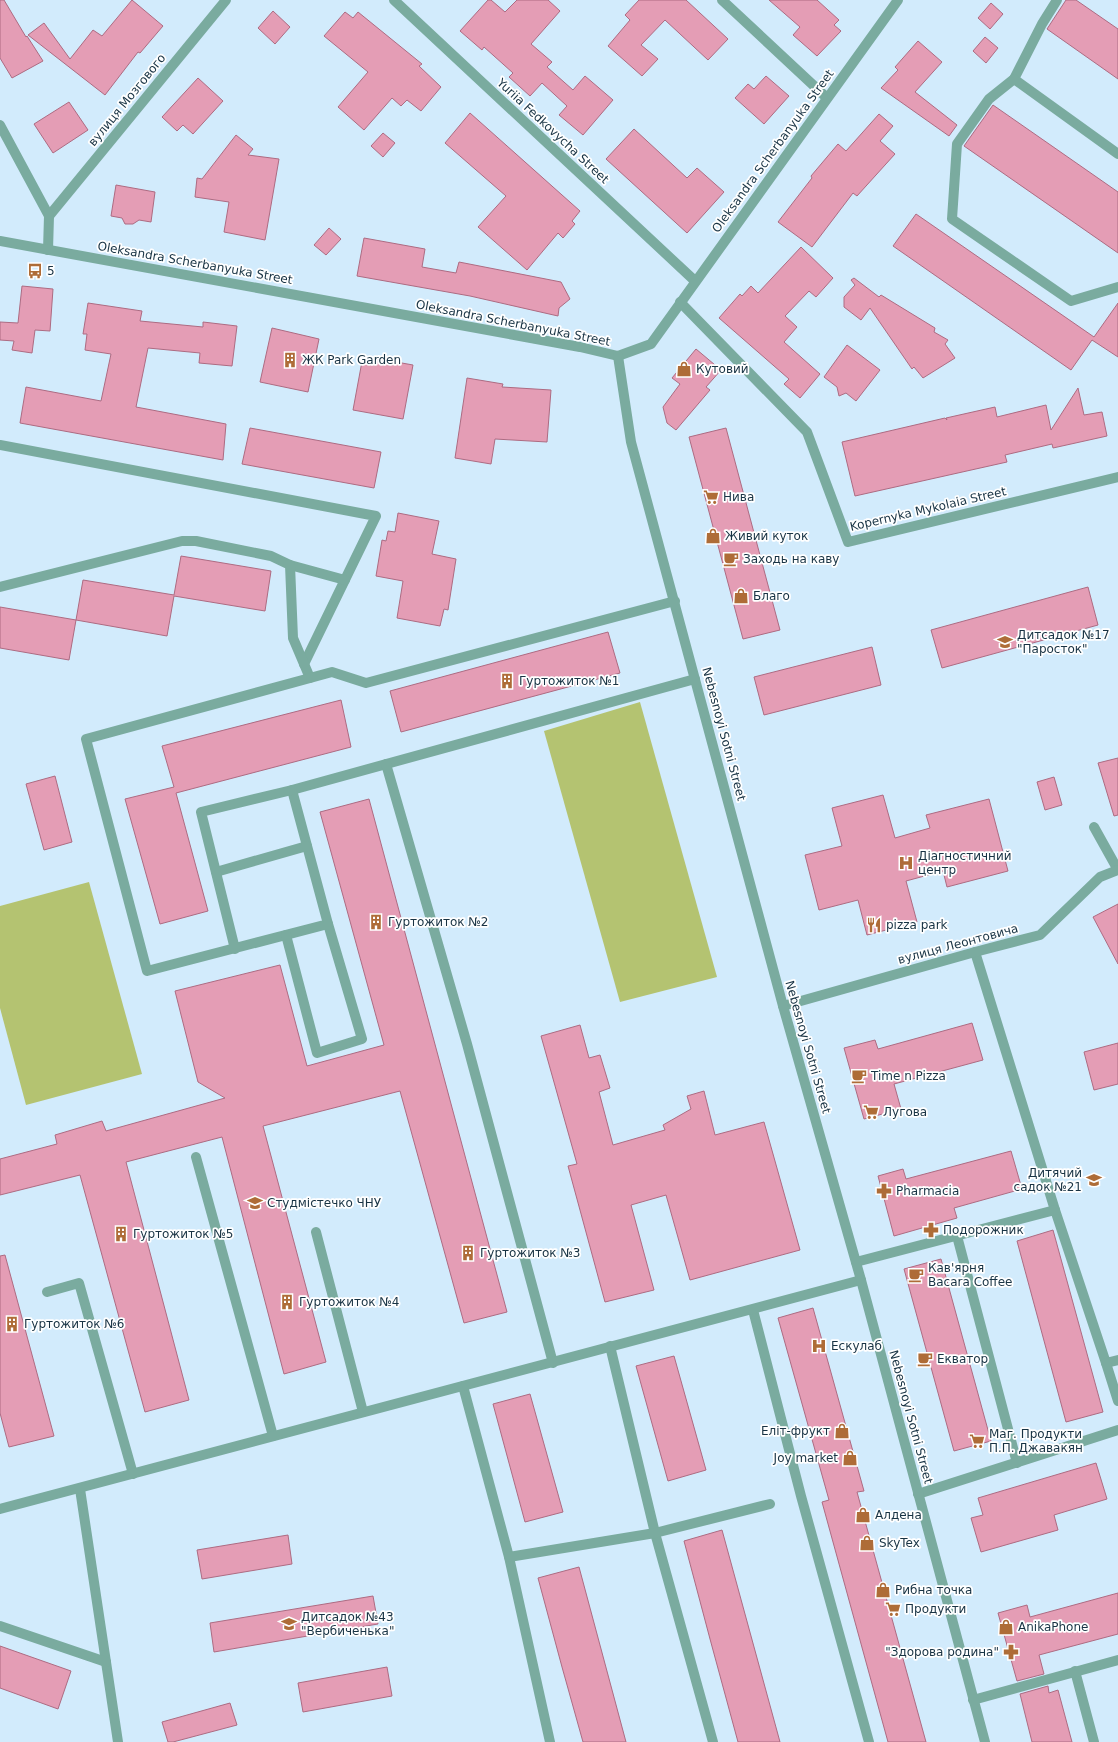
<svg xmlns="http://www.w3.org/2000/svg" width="1118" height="1742" viewBox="0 0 1118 1742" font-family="'DejaVu Sans',sans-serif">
	<rect width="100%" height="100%" fill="#d2ebfc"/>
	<g fill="#b4c371">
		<polygon points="640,702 717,977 620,1002 544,731"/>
		<polygon points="89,882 142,1074 26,1105 0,1008 0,906"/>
	</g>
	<g fill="#e49db5" stroke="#ad6b82">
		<polygon points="0,0 4,0 26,37 27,36 43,61 12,78 0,58"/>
		<polygon points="132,0 163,26 140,53 138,52 105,95 28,35 44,23 70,59 93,30 102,36"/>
		<polygon points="488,0 491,0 505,12 517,0 548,0 560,11 531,44 552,62 547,67 573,90 585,76 613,100 583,135 559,115 567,106 542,83 530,96 509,77 513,73 484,47 482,50 460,31"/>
		<polygon points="639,0 686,0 728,39 708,60 665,20 641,45 658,59 642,76 608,46 630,20 625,15"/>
		<polygon points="769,0 817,0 839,20 834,25 841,31 817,56 793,35 800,27"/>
		<polygon points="1066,0 1076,0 1118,29 1118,79 1047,29"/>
		<polygon points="991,3 1003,14 990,29 978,18"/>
		<polygon points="273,11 290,27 275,44 258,28"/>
		<polygon points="345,12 353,18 358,12 422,64 419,66 441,87 421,111 407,100 401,106 392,98 364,130 338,107 368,72 324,36"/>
		<polygon points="985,37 998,48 986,63 973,51"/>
		<polygon points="918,41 942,62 915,92 957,125 949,136 881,88 898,70 895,67"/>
		<polygon points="766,76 789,96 764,124 735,98 748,84 754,89"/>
		<polygon points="198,78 223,101 193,134 183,125 177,131 162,117"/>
		<polygon points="69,102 88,130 53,153 34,124"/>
		<polygon points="993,105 1118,192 1118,253 964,146"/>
		<polygon points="470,113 580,211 572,221 575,224 563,238 558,233 527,270 478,227 506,196 445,143"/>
		<polygon points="879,114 893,126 880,141 895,154 857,196 853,193 812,247 778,222 812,178 811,176 838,144 846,151"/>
		<polygon points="634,129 687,178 697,168 724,192 687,233 606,159"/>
		<polygon points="383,133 395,143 383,157 371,146"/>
		<polygon points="236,135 253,149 248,155 279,159 265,240 224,232 229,202 195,197 197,178 202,179"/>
		<polygon points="116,185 155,192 151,222 139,220 133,224 125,224 122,218 111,216"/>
		<polygon points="916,214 1094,337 1118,303 1118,357 1092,340 1071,370 893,246"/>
		<polygon points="329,228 341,239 326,255 314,245"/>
		<polygon points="364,238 425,249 422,267 456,273 459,262 561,282 570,299 559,308 558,316 470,296 357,276"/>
		<polygon points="801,247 833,278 816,297 809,291 785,316 797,327 784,342 820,374 800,398 784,384 789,379 719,318 740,294 742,296 751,286 758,293"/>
		<polygon points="854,278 879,297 881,295 935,328 934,332 948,340 945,344 955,358 923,378 914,367 912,369 870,308 861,320 844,307 844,297 855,285 851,280"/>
		<polygon points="22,286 53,289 50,331 35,330 32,353 12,350 14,341 0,340 0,322 18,323"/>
		<polygon points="88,303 142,311 140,321 203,327 203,322 237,326 232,366 199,363 200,353 148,348 136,407 226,424 223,460 20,423 26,387 101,401 111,354 85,350 87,334 83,334"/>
		<polygon points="272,328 319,339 308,392 260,382"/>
		<polygon points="847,345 880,370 856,401 846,393 839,396 837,387 824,377"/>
		<polygon points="696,349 721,370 706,387 710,390 676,430 667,423 663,407 680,384 672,378"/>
		<polygon points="363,356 413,365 403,419 353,410"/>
		<polygon points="467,378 503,384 502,387 551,390 547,442 495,439 491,464 455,458"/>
		<polygon points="1078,388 1084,415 1102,412 1107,436 1053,448 1052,444 1005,455 1007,462 855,496 842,442 945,418 947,420 946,418 995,407 997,417 1046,405 1051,430"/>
		<polygon points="250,428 381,452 374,488 242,464"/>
		<polygon points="726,428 780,630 743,639 689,437"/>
		<polygon points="398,513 439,521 432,554 456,559 448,610 444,609 440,626 397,618 403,581 376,576 382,540 386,541 388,531 395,532"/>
		<polygon points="181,556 271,571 265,611 174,596 167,636 76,620 83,580 174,595"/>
		<polygon points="1088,587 1098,625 942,668 931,630"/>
		<polygon points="0,607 76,620 69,660 0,648"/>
		<polygon points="608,632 620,673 401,732 390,691"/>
		<polygon points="872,647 881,685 764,715 754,677"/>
		<polygon points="341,700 351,747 176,793 208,911 160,924 125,799 174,787 162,746"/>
		<polygon points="1118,758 1118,815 1114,816 1098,763"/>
		<polygon points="55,776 72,842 44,850 26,784"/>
		<polygon points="1054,777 1062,805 1045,810 1037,782"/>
		<polygon points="883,795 895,838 930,828 926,815 989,799 1008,871 947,887 943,871 906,881 917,922 867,935 858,900 819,910 805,855 842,846 832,808"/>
		<polygon points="369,799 507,1312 464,1323 400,1091 263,1126 326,1362 284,1374 222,1137 126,1162 189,1400 145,1412 80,1175 0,1195 0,1159 57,1144 55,1135 102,1121 106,1131 225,1098 198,1082 175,991 280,965 307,1066 384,1045 320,812"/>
		<polygon points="1118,904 1118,964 1093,917"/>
		<polygon points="972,1023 983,1060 894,1084 901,1109 864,1119 844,1048 875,1040 878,1049"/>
		<polygon points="580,1025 589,1058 600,1055 610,1088 599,1092 613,1145 665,1130 663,1125 691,1109 687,1096 704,1091 715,1135 764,1122 800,1250 690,1280 666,1195 631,1205 654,1290 605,1302 568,1166 577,1164 541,1036"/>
		<polygon points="1118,1043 1118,1084 1094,1090 1084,1052"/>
		<polygon points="1011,1151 1022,1189 954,1208 957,1218 894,1236 878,1176 903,1169 906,1179"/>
		<polygon points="1053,1230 1103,1412 1066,1422 1017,1241"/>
		<polygon points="5,1255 54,1436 9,1447 0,1413 0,1256"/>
		<polygon points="941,1259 991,1441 954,1451 904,1269"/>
		<polygon points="813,1308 864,1491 857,1492 926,1742 888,1742 822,1502 829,1500 778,1318"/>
		<polygon points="674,1356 706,1470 668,1481 636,1366"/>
		<polygon points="530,1394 563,1512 525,1522 493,1404"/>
		<polygon points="1096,1463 1107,1499 1054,1515 1058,1530 981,1552 971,1518 983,1515 978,1498"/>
		<polygon points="722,1530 780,1742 738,1742 710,1639 684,1541"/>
		<polygon points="288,1535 292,1564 202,1579 197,1550"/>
		<polygon points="579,1567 626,1742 583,1742 562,1667 538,1578"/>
		<polygon points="1118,1593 1118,1634 1039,1655 1044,1674 1017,1681 998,1613 1027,1605 1030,1617"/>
		<polygon points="373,1596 378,1624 214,1652 210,1623"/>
		<polygon points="0,1646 71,1671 58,1709 0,1688"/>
		<polygon points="387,1667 392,1696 303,1712 298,1683"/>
		<polygon points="1048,1686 1049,1693 1058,1690 1072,1742 1032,1742 1020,1694"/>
		<polygon points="230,1703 237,1725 173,1742 168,1742 162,1722"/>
	</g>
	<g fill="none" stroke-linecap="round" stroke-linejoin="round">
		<g stroke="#7aab9f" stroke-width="10">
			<polyline points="1057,0 1042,24 1014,79 1118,154"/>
			<polyline points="1014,79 989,99 957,144 952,219 1071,301 1118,287"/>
			<polyline points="0,445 376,516 304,664"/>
			<polyline points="290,565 345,580"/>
			<polyline points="0,587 182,541 196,541 271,556 290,565 293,638 310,678"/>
			<polyline points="675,601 366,683 332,672 86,739 147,971 328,924 292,790 695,679"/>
			<polyline points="386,764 467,1044 553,1363"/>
			<polyline points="1094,827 1118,870"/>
			<polyline points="216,872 307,846"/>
			<polyline points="286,935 317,1053 362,1039 328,924"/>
			<polyline points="235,949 201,812 292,790"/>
			<polyline points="975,952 1055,1210"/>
			<polyline points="196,1157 273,1436"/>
			<polyline points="957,1236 1017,1463"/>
			<polyline points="856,1262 1055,1210 1106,1363 1118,1360"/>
			<polyline points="47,1292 79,1283 133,1474"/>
			<polyline points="753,1310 801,1496 869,1742"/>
			<polyline points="610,1346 655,1533 713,1742"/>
			<polyline points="1106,1363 1118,1401"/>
			<polyline points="463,1386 509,1557 550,1742"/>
			<polyline points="80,1489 118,1742"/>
			<polyline points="918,1494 1118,1430"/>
			<polyline points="509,1557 655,1533 770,1504"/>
			<polyline points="0,1626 106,1662"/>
			<polyline points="1075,1671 1094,1742"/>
			<polyline points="973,1700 1118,1660"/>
		</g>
		<g stroke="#7aab9f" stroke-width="10">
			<polyline points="722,0 827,98"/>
			<polyline points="49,216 226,0"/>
			<polyline points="680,302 807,432 848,542 1118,477"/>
			<polyline points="783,1006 975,952 1040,935 1100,877 1118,870"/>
			<polyline points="316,1232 363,1412"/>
			<polyline points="0,1509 861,1280"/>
		</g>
		<g stroke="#7aab9f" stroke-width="10">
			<polyline points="394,0 695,281"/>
			<polyline points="0,125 49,216 48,250"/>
			<polyline points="0,241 580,347 618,356 651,344 898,0"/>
			<polyline points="618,356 631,442 783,1006 861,1280 985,1742"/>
		</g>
	</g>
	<defs>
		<g id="bus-bare" transform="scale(1.2)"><path d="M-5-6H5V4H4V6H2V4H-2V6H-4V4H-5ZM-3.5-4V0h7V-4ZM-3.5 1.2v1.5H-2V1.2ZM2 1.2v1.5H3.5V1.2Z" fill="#ae6c37" stroke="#fff" stroke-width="2.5" paint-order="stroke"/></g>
		<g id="building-bare" transform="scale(1.2)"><path d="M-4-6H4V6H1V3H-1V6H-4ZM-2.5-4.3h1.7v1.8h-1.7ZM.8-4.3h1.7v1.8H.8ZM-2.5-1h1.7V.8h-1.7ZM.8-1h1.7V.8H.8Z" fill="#ae6c37" stroke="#fff" stroke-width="2.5" paint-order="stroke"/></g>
		<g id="shop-bare" transform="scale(1.2)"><path d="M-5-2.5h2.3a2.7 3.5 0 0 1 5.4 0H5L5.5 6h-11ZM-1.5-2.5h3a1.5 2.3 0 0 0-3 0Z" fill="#ae6c37" stroke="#fff" stroke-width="2.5" paint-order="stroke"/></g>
		<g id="supermarket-bare" transform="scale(1.2)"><path d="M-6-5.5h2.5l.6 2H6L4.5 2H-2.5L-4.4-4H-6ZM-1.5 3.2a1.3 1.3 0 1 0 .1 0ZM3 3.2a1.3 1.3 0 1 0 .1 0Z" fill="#ae6c37" stroke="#fff" stroke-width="2.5" paint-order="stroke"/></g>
		<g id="cafe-bare" transform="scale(1.2)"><path d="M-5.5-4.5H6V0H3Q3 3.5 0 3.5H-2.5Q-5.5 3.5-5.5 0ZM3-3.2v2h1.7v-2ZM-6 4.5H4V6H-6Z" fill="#ae6c37" stroke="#fff" stroke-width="2.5" paint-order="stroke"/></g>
		<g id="school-bare" transform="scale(1.2)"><path d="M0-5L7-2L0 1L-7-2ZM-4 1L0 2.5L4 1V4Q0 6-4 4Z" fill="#ae6c37" stroke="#fff" stroke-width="2.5" paint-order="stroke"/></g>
		<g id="hospital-bare" transform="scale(1.2)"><path d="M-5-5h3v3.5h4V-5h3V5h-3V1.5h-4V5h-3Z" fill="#ae6c37" stroke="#fff" stroke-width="2.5" paint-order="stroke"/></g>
		<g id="restaurant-bare" transform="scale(1.2)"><path d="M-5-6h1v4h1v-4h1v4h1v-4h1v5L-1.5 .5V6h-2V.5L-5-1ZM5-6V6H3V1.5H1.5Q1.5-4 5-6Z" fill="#ae6c37" stroke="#fff" stroke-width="2.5" paint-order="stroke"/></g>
		<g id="pharmacy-bare" transform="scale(1.2)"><path d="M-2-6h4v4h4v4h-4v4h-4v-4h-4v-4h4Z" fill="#ae6c37" stroke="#fff" stroke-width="2.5" paint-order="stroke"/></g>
		<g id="university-bare" transform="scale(1.2)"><path d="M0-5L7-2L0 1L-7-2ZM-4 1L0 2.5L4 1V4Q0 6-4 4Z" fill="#ae6c37" stroke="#fff" stroke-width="2.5" paint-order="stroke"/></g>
	</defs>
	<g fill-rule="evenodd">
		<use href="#bus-bare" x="35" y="271"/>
		<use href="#building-bare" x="290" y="360"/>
		<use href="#shop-bare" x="684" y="369"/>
		<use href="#supermarket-bare" x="711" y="497"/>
		<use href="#shop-bare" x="713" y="536"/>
		<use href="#cafe-bare" x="731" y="559"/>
		<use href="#shop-bare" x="741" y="596"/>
		<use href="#school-bare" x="1005" y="642"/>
		<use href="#building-bare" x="507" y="681"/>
		<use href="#hospital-bare" x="906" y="863"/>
		<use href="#building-bare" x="376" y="922"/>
		<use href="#restaurant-bare" x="874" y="925"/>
		<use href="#cafe-bare" x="859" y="1076"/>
		<use href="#supermarket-bare" x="871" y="1112"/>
		<use href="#school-bare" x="1094" y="1180"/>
		<use href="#pharmacy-bare" x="884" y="1191"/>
		<use href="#university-bare" x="255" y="1203"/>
		<use href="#pharmacy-bare" x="931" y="1230"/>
		<use href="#building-bare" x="121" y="1234"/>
		<use href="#building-bare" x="468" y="1253"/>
		<use href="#cafe-bare" x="916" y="1275"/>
		<use href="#building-bare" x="287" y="1302"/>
		<use href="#building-bare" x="12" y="1324"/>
		<use href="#hospital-bare" x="819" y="1346"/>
		<use href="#cafe-bare" x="925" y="1359"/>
		<use href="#shop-bare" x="842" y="1431"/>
		<use href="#supermarket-bare" x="977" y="1441"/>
		<use href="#shop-bare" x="850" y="1458"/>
		<use href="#shop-bare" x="863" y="1515"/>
		<use href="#shop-bare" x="867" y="1543"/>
		<use href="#shop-bare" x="883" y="1590"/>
		<use href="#supermarket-bare" x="893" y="1609"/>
		<use href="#school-bare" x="289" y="1624"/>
		<use href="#shop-bare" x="1006" y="1627"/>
		<use href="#pharmacy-bare" x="1011" y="1652"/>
	</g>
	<g text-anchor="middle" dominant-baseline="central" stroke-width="3.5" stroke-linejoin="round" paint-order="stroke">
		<g font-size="12" fill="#183344" stroke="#fff">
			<text transform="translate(127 100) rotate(-51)">вулиця Мозгового</text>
			<text transform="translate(553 131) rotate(43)">Yuriia Fedkovycha Street</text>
			<text transform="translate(773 151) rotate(-54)">Oleksandra Scherbanyuka Street</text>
			<text transform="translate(195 263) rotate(10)">Oleksandra Scherbanyuka Street</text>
			<text transform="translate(513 323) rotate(11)">Oleksandra Scherbanyuka Street</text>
			<text transform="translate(928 509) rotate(-13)">Kopernyka Mykolaia Street</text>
			<text transform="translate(724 734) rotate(75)">Nebesnoyi Sotni Street</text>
			<text transform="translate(958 944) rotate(-15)">вулиця Леонтовича</text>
			<text transform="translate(808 1047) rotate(74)">Nebesnoyi Sotni Street</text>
			<text transform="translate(911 1417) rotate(75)">Nebesnoyi Sotni Street</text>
		</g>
		<g font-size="12" fill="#183344" stroke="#fff" text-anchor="start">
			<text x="47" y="271">5</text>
			<text x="302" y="360">ЖК Park Garden</text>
			<text x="696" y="369">Кутовий</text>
			<text x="723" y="497">Нива</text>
			<text x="725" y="536">Живий куток</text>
			<text x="743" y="559">Заходь на каву</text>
			<text x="753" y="596">Благо</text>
			<text x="1017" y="635">Дитсадок №17<tspan x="1017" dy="14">"Паросток"</tspan></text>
			<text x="519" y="681">Гуртожиток №1</text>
			<text x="918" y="856">Діагностичний<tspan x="918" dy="14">центр</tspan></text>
			<text x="388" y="922">Гуртожиток №2</text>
			<text x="886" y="925">pizza park</text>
			<text x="871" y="1076">Time n Pizza</text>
			<text x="883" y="1112">Лугова</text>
			<text x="1082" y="1173" text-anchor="end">Дитячий<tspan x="1082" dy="14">садок №21</tspan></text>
			<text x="896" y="1191">Pharmacia</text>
			<text x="267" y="1203">Студмістечко ЧНУ</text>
			<text x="943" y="1230">Подорожник</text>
			<text x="133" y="1234">Гуртожиток №5</text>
			<text x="480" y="1253">Гуртожиток №3</text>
			<text x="928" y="1268">Кав'ярня<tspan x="928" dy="14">Bacara Coffee</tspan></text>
			<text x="299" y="1302">Гуртожиток №4</text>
			<text x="24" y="1324">Гуртожиток №6</text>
			<text x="831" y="1346">Ескулаб</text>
			<text x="937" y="1359">Екватор</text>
			<text x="830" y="1431" text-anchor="end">Еліт-фрукт</text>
			<text x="989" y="1434">Маг. Продукти<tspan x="989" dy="14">П.П. Джавакян</tspan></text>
			<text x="838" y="1458" text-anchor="end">Joy market</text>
			<text x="875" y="1515">Алдена</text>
			<text x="879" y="1543">SkyTex</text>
			<text x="895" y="1590">Рибна точка</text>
			<text x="905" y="1609">Продукти</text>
			<text x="301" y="1617">Дитсадок №43<tspan x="301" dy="14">"Вербиченька"</tspan></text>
			<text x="1018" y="1627">AnikaPhone</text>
			<text x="999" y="1652" text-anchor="end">"Здорова родина"</text>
		</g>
	</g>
</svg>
